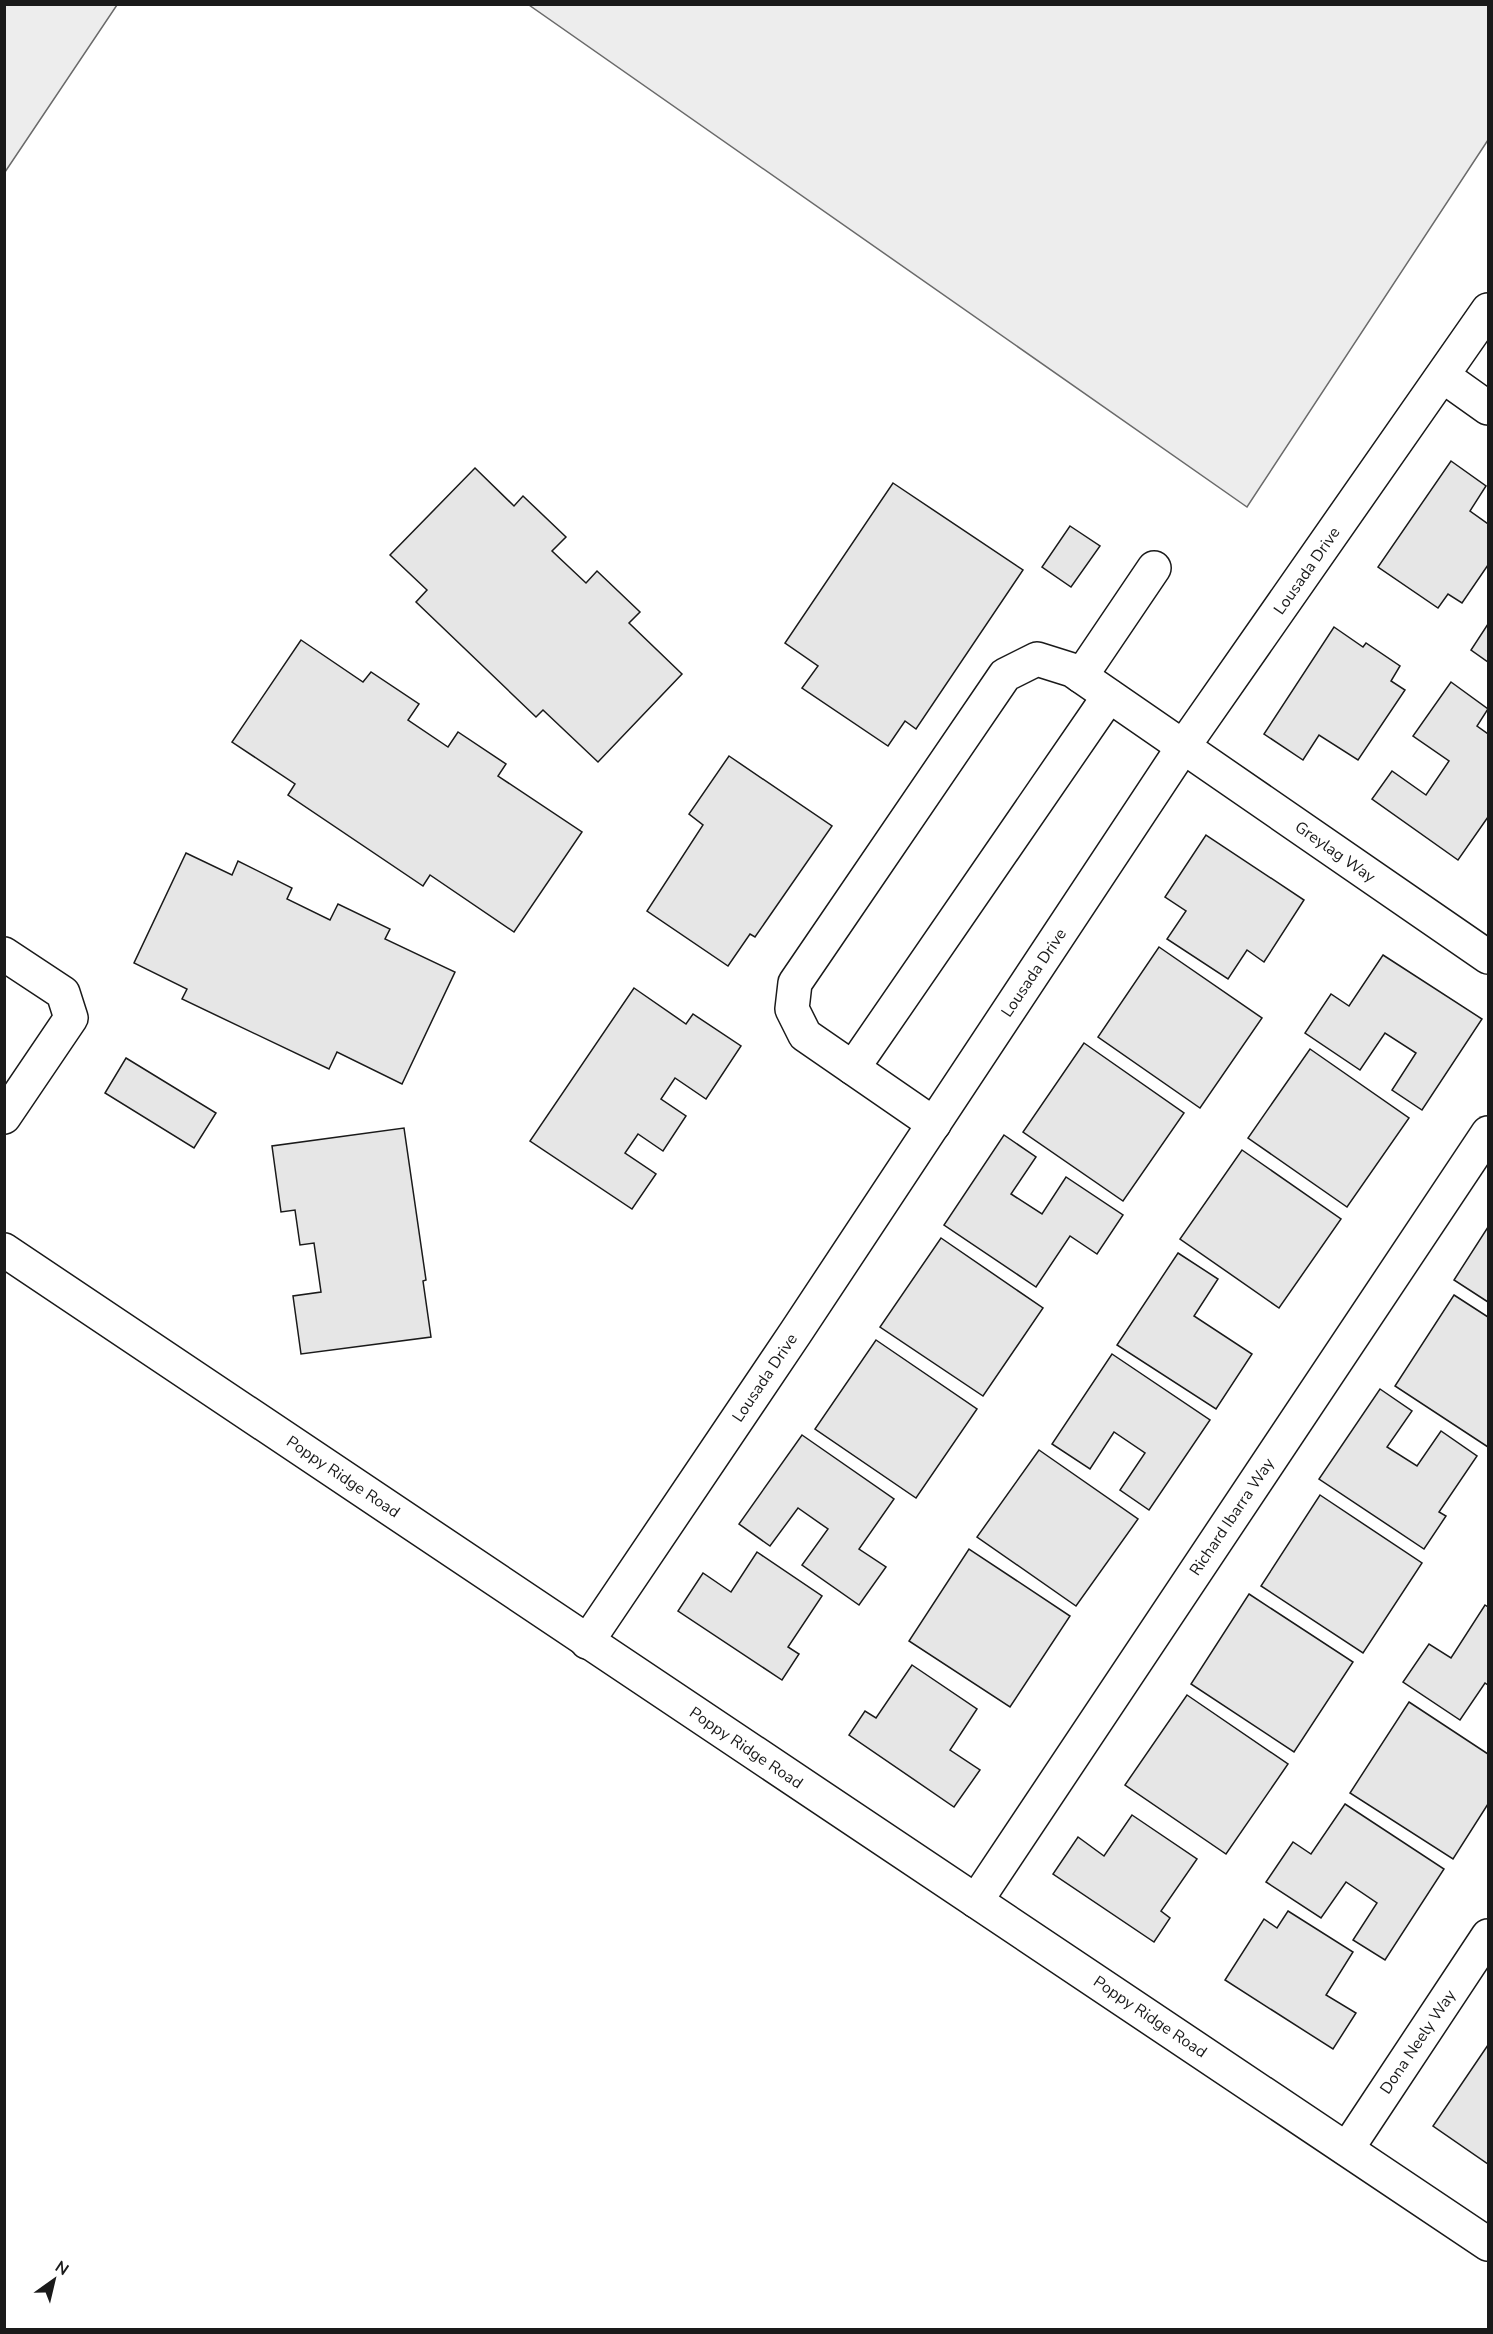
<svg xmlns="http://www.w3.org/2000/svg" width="1493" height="2334" viewBox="0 0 1493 2334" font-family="'Nunito Sans',sans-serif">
	<rect width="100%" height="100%" fill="#fff"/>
	<g fill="#ededed" stroke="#6a6a6a" stroke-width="1.5">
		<polygon points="5,4 117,5 5,172 4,5"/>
		<polygon points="529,5 1488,5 1488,140 1247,507"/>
	</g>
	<g fill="#e6e6e6" stroke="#1a1a1a" stroke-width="1.5">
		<polygon points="1451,461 1486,486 1470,511 1488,524 1488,565 1462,603 1448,594 1438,608 1378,567"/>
		<polygon points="475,468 514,506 523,496 566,537 552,551 586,583 597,571 640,612 629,623 682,674 598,762 543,710 536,717 416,602 427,590 390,555"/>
		<polygon points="893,483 1023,570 916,729 905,721 888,746 802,688 818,666 785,643"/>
		<polygon points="1070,526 1100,546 1071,587 1042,567"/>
		<polygon points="1488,624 1488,662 1471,650"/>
		<polygon points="1334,627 1363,647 1366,643 1400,666 1391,681 1405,690 1358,760 1319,735 1303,760 1264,734"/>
		<polygon points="301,640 363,682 371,672 419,704 408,720 448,747 458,732 506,764 498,776 582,832 514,932 430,875 423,886 288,795 295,784 232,742"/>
		<polygon points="1451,682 1488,709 1477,726 1488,734 1488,817 1458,860 1372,799 1392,771 1426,795 1449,761 1413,736"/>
		<polygon points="729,756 832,826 755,937 750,934 728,966 647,911 703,825 689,814"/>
		<polygon points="1206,835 1304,900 1264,962 1247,950 1228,979 1167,939 1186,911 1165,897"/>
		<polygon points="186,853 232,875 238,861 292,888 287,899 330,920 338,904 390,929 385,939 455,972 402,1084 337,1052 329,1069 182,999 187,989 134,963"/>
		<polygon points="1159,947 1262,1018 1200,1108 1098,1037"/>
		<polygon points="1383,955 1482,1019 1422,1110 1392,1090 1416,1053 1385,1033 1360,1070 1305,1033 1331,994 1349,1006"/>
		<polygon points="634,988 686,1024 693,1014 741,1046 706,1099 675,1078 661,1099 686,1116 663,1151 638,1134 625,1153 656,1174 632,1209 530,1141"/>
		<polygon points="1084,1043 1184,1113 1123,1201 1023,1132"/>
		<polygon points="1310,1049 1409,1118 1347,1207 1248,1138"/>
		<polygon points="126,1058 216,1113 194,1148 105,1093"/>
		<polygon points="404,1128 426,1280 423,1281 431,1337 301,1354 293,1296 321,1292 314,1243 300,1245 295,1210 281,1212 272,1146"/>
		<polygon points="1004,1135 1036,1157 1011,1194 1042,1214 1066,1177 1123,1215 1097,1254 1070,1236 1036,1287 944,1225"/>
		<polygon points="1242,1150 1341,1219 1279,1308 1180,1239"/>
		<polygon points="1488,1227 1488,1302 1454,1280"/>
		<polygon points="941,1238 1043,1308 983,1396 880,1327"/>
		<polygon points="1178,1253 1218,1279 1194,1316 1252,1354 1216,1409 1117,1345"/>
		<polygon points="1454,1295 1488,1317 1488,1447 1395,1386"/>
		<polygon points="876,1340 977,1409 916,1498 815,1429"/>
		<polygon points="1112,1354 1210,1420 1149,1510 1120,1490 1145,1453 1114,1432 1090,1469 1052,1444"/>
		<polygon points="1380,1389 1412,1411 1387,1447 1417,1466 1441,1431 1477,1456 1439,1512 1446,1516 1424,1549 1319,1479"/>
		<polygon points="802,1435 894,1499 859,1549 886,1567 859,1605 802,1565 828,1529 798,1508 770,1546 739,1524"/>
		<polygon points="1039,1450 1138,1519 1076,1606 977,1537"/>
		<polygon points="1320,1495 1422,1563 1363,1653 1261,1586"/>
		<polygon points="969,1549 1070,1616 1010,1707 909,1641"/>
		<polygon points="757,1552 822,1596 788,1647 799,1654 782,1680 678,1611 703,1573 731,1592"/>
		<polygon points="1249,1594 1353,1662 1294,1752 1191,1684"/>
		<polygon points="1485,1605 1488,1607 1488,1685 1485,1683 1460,1720 1403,1682 1429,1644 1451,1658"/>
		<polygon points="912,1665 977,1709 950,1750 980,1770 954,1807 849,1735 865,1711 876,1718"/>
		<polygon points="1187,1695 1288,1764 1226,1854 1125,1785"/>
		<polygon points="1409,1702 1488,1754 1488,1804 1453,1859 1350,1793"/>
		<polygon points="1345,1804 1444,1869 1385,1960 1353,1940 1377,1903 1346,1882 1321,1918 1266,1882 1293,1842 1311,1854"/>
		<polygon points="1132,1815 1197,1859 1161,1911 1170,1918 1154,1942 1053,1874 1078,1837 1104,1856"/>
		<polygon points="1288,1911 1353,1952 1326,1995 1356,2013 1333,2049 1225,1980 1264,1919 1277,1928"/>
		<polygon points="1488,2045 1488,2164 1433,2126"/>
	</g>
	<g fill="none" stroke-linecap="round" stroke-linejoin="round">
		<g stroke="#1a1a1a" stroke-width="36">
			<g id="minor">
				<polyline points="1443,376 1488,408"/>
				<polyline points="1081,676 1154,568"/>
				<polyline points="4,954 63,993 71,1018 4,1117"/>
				<polyline points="853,1068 1109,696"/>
				<polyline points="934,1124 805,1035 792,1009 795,983 1005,675 1037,659 1072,670 1488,957"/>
				<polyline points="4,1250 1488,2244"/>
				<polyline points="587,1642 796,1332 1183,747 1488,310"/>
				<polyline points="976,1901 1488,1133"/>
				<polyline points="1347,2149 1488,1936"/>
			</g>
		</g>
		<use href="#minor" stroke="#fff" stroke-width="33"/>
	</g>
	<g text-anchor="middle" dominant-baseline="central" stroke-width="4.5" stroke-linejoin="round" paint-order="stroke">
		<g font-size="16" fill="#1a1a1a" stroke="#fff">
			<text transform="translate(1307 571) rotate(-55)">Lousada Drive</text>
			<text transform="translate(1335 852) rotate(35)">Greylag Way</text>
			<text transform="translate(1034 973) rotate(-56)">Lousada Drive</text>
			<text transform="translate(765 1378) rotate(-56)">Lousada Drive</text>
			<text transform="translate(343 1477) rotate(34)">Poppy Ridge Road</text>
			<text transform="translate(1232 1517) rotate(-56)">Richard Ibarra Way</text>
			<text transform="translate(746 1748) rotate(34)">Poppy Ridge Road</text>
			<text transform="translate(1150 2017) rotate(34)">Poppy Ridge Road</text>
			<text transform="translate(1418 2042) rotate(-56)">Dona Neely Way</text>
		</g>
	</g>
	<rect width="1493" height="2334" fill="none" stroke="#1a1a1a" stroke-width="12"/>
	<g transform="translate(54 2280) rotate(34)" stroke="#ffffff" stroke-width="4.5" paint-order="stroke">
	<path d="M0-4.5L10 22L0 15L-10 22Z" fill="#1a1a1a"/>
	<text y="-9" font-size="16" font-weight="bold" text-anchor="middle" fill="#1a1a1a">N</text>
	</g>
</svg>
